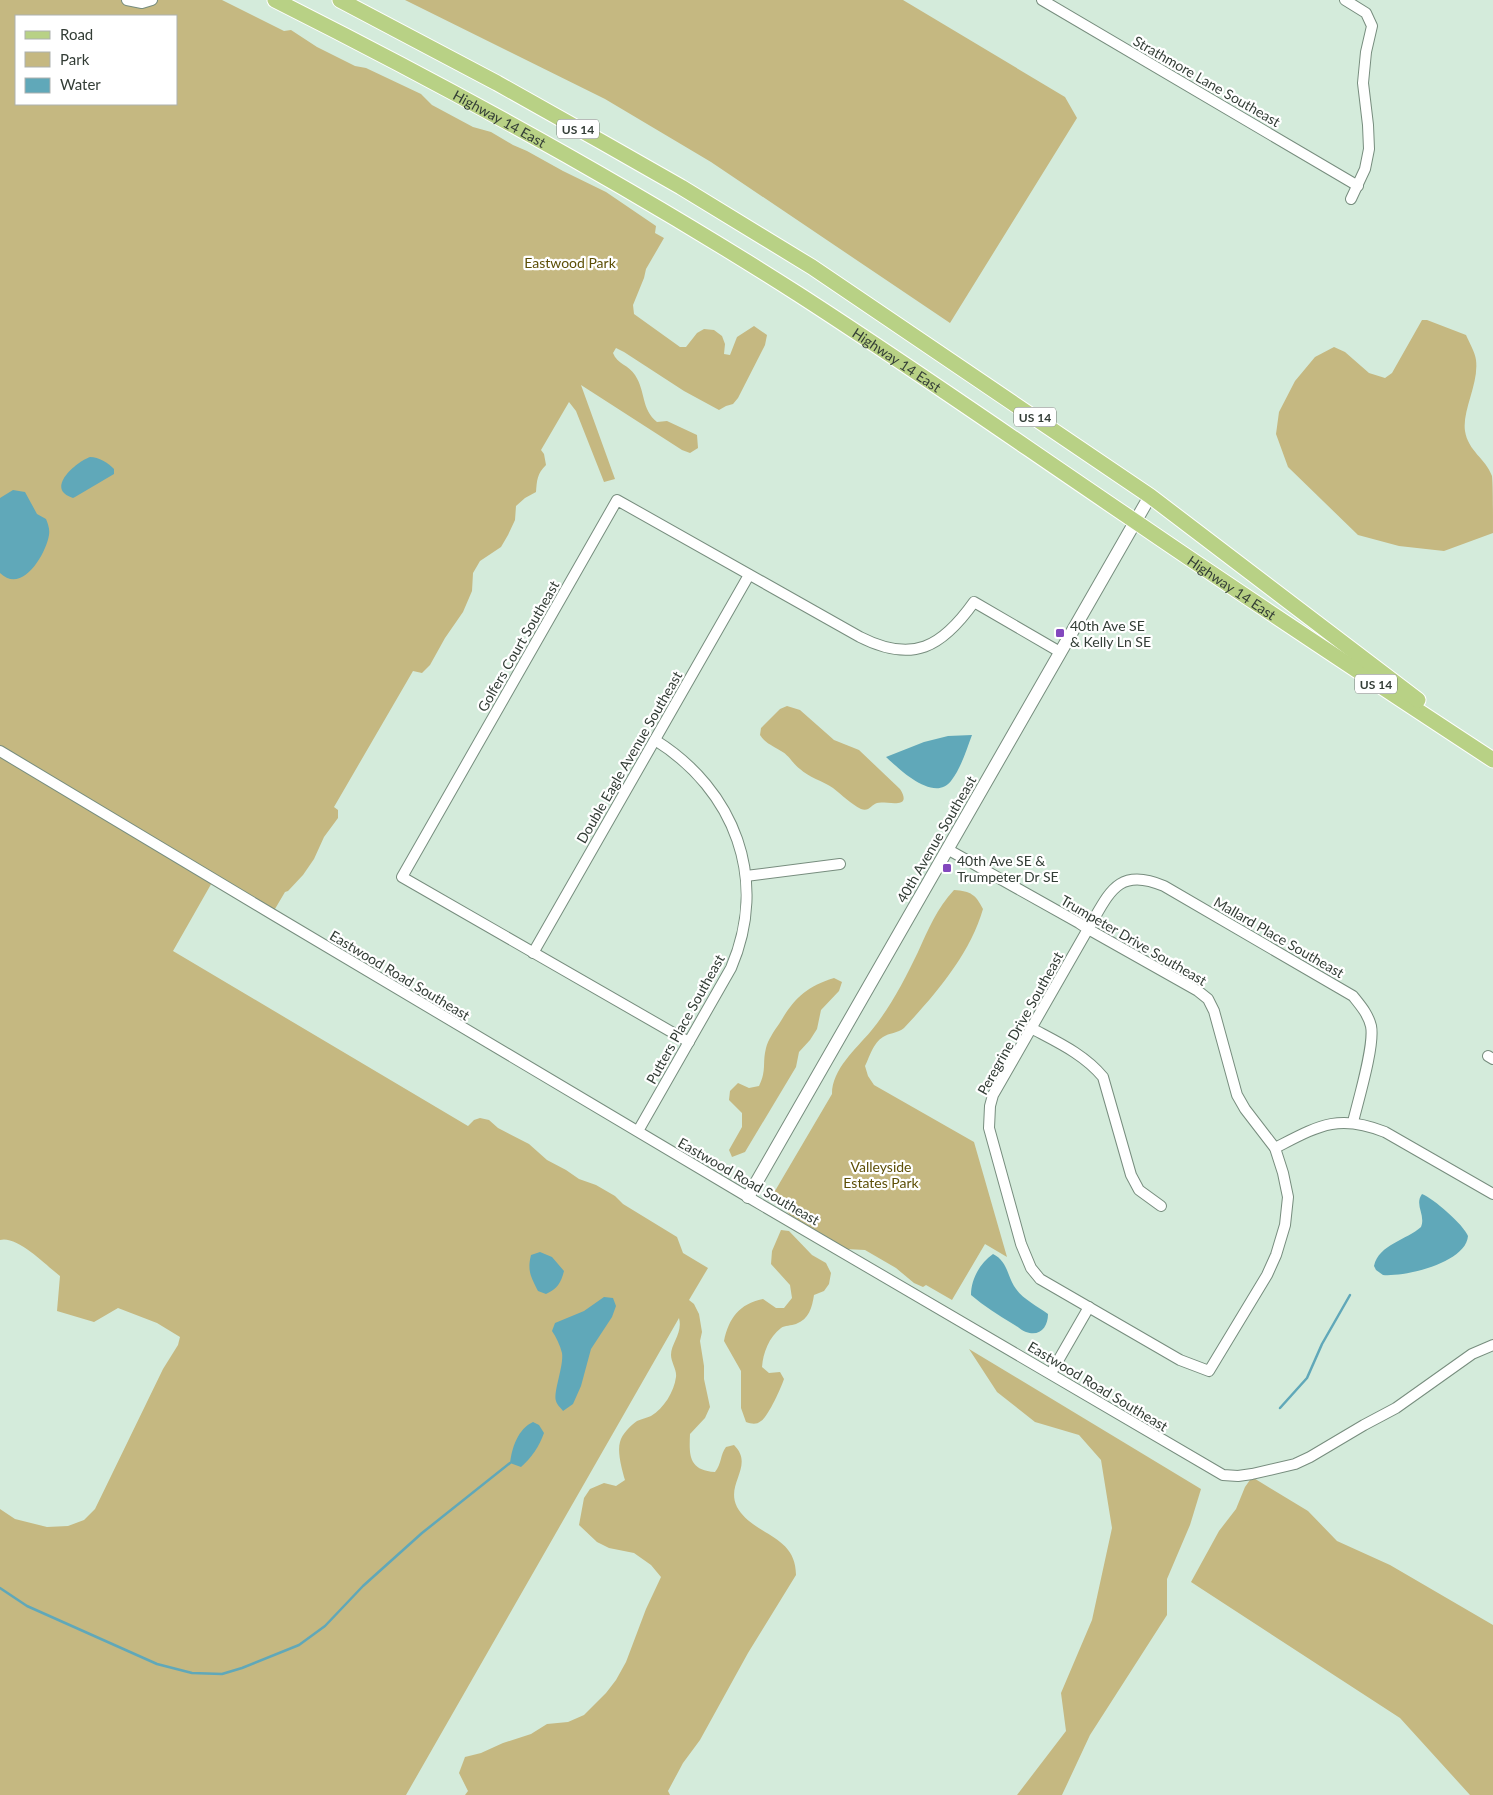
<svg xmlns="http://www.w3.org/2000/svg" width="1493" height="1795" viewBox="0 0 1493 1795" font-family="Lato,sans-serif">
	<rect width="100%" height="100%" fill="#d4ebdb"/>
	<g fill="#c5b881" fill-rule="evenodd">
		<path d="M0,0H222L284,31L291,30L317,47L355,66L366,68L421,94L432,105L473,127L491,132L513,145L527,151L563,171L606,192L656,226L655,233L664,238L646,269L644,278L633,305L634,314L680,347H686L697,333L704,329L714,330L722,336L725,344L724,354L730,355L737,337L754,326L767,335L765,345L738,398L733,404L726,406L719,410L684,391L624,352L616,348L613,353C617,364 629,365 635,375C646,392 641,409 657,422L667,421L697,435L698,448L690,453L682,450L581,385L615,479L604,482L576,411L569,402L541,450L544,454L546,465C537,474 537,480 536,492L525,498L516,506L515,520L508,535L501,547L480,561L473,573L472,591L463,612L445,638L430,665L422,673L413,671L334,807L338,810V818L324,837L314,859L303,875L288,891L285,892L272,914L214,879L173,951L468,1126L474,1120L480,1118L489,1120L498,1128L529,1144L547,1160L566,1170L579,1179L596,1185L615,1196L623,1204L677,1237L683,1253L708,1268L689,1300L694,1304L699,1314L702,1332L700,1341L704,1366V1379L710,1407L705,1418L690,1434C689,1456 689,1470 715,1472C722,1463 720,1455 726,1447L734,1445C755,1466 725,1483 737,1507C753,1536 796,1534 796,1575L748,1653L700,1740L683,1763L668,1791L670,1795H465L468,1791L459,1773L465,1757L481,1753L503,1743L531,1734L547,1724L568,1722L584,1715L606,1693L616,1680L626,1662L646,1609L661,1577L651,1565L634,1553L609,1548L597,1542L579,1525L584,1498L590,1489L604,1483L616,1486L625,1480C622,1470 617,1452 620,1442C622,1434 630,1426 637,1421C641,1419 647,1418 651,1416C664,1408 674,1392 676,1377C677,1370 671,1362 671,1355C671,1343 683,1333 679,1318L406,1795H0V1509L15,1519L47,1527L68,1526L84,1520L95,1509L163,1369L178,1345L180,1337L157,1323L118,1308L94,1322L57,1311L60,1276C47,1266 17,1235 0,1240ZM16,16H176V104H16Z"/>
		<polygon points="405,0 903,0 1065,97 1077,118 950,323 711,162 605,99"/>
		<path d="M1422,320H1427L1466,335C1469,342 1475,352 1476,360C1479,384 1462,410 1465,431C1468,451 1486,459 1492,476C1493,485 1493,521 1493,533L1444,551L1399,546L1358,535L1288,467L1276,434L1279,412L1295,381L1315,357L1334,347L1345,352L1369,373L1385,378L1392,373Z"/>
		<path d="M787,706L800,710L834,740L859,750L900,789C914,811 884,800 877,803C871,805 869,812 861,809C851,804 842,795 833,788C823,781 808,777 800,769C793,764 789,755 781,751C772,745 766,744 760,735L761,728L780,709Z"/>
		<path d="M954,890C971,891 976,895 983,909C970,954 936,994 904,1028C898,1033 889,1033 883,1037C873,1043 870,1056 865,1066L868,1076L874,1085L974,1142L1007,1257L985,1244L952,1300L926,1285L923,1287L914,1283L896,1268L865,1250L846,1249L799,1223L787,1212L784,1204L772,1196L832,1094C832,1069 856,1049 871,1031C890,1008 905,979 918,952C928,930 937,908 954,890Z"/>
		<path d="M834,978L842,982L839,991L821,1010L817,1029L810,1040L799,1052L796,1067L745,1152L732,1157L729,1150L742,1127V1113L729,1100L730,1091L738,1083L749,1088L759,1086C767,1069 762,1064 766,1048C768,1040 774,1031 779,1024C794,999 805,987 834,978Z"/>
		<path d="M781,1230L789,1231L812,1255L826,1263L831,1273L829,1284L824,1291L814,1295C812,1308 809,1319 796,1324C791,1326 785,1325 781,1328C769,1337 763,1353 762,1367L769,1373L780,1372L784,1379C781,1388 768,1417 761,1421C756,1425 752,1424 746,1422L741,1408V1371L724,1341C729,1318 739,1304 763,1299L776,1308H784L792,1298L790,1285L771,1264L772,1251Z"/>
		<polygon points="969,1349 1201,1489 1190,1525 1167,1579 1167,1615 1090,1735 1062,1795 1017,1795 1066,1731 1061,1693 1092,1620 1112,1528 1101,1460 1079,1435 1035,1422 997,1392"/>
		<polygon points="1252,1477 1308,1511 1337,1541 1390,1565 1493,1625 1493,1795 1470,1795 1400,1718 1191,1582 1219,1531 1236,1509 1245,1487"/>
	</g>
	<g fill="#60a8b9">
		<path d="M90,457C99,457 108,463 114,469V474L75,497L73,498C44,489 76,462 90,457Z"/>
		<path d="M13,490L25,492L37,514L46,519C48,524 50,529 49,535C46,554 22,595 0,573V498Z"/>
		<path d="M972,735C966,751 961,768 951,781C934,803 899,769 886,757L924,742L948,736Z"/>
		<path d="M1422,1194C1433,1198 1464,1225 1468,1236C1466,1263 1404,1277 1383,1275L1376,1270L1374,1266C1379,1244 1407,1240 1421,1227C1426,1215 1414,1205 1422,1194Z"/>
		<path d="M540,1252L552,1257L564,1271C561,1283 557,1289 546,1294L538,1291C531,1277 527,1271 531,1255Z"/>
		<path d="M993,1254C1007,1261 1007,1274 1014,1286C1022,1299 1036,1305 1048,1314C1048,1327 1040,1337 1026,1332C1022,1331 1017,1326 1013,1324C998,1315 984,1306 971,1295C971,1279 980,1263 993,1254Z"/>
		<path d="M604,1297L613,1298L616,1306L612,1317L591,1349L581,1386L573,1404L563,1411C561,1408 557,1405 556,1401C553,1392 564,1366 562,1353C560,1345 556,1337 552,1331L555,1323L584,1311Z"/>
		<path d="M533,1422L539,1425L544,1433C539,1447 532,1457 521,1467L510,1463C512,1447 518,1429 533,1422Z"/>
	</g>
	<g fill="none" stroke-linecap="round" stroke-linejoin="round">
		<g stroke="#60a8b9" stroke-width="2.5">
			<polyline points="1280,1408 1307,1378 1322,1344 1350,1295"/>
			<polyline points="0,1588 27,1606 157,1664 192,1673 222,1674 242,1668 299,1645 325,1626 363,1586 422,1533 510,1463"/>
		</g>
		<g stroke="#778d7e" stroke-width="12">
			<g id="minor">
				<polyline points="127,0 142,3 152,0"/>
				<polyline points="1042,0 1358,186"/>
				<polyline points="1345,0 1366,13 1372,26 1366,52 1363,83 1368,125 1369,149 1365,169 1351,199"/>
				<polyline points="0,751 272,914 748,1197 1223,1475 1238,1476 1252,1474 1295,1464 1310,1457 1364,1425 1396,1408 1472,1354 1493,1345"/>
				<path d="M947,849L1079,923L1088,929L1198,991L1208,999L1214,1011L1237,1095L1245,1109L1275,1148L1283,1173L1288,1197L1285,1225L1276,1255L1267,1275L1209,1371L1180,1360L1040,1279L1031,1268L1021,1244L989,1128L990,1106L993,1095L1088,929C1109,894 1117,866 1164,886L1353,996C1361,1006 1368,1014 1371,1026C1375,1045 1358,1101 1353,1122"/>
				<polyline points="746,876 840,864"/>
				<polyline points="533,953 749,575"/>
				<path d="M1031,1028C1057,1042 1084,1054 1103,1077L1131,1175L1139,1190L1161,1206"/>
				<path d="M689,1042L402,877L617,500L860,637C913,664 942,647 974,602L1060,652"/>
				<polyline points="1488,1056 1493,1059"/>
				<path d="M638,1131L731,968C769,880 735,790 655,740"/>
				<path d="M1275,1148C1318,1126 1338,1113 1385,1132L1493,1194"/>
				<polyline points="1051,1373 1089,1307"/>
			</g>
		</g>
		<g stroke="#778d7e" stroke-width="14">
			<polyline id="tertiary" points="748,1197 1150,496"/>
		</g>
		<g stroke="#fff" stroke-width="17">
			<g id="primary">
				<path id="s1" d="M275,0C454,90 629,186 798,294C913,368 1025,447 1139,524C1256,604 1374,682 1493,760"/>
				<polyline points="340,0 497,83 602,142 681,187 812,267 1150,496 1418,700"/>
			</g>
		</g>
		<use href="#minor" stroke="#fff" stroke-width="10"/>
		<use href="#tertiary" stroke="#fff" stroke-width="12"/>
		<use href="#primary" stroke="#b8d185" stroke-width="15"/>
	</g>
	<g fill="#8348be" stroke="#fff" stroke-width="2">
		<rect x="1055" y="628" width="10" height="10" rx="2.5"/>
		<rect x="942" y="863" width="10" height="10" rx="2.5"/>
	</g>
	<g text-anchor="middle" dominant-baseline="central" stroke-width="4.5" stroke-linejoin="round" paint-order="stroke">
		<g fill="#fff" stroke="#707772" stroke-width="1">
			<rect x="557" y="119.5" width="42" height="19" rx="4"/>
			<rect x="1014" y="407.5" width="42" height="19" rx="4"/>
			<rect x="1355" y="674.5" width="42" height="19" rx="4"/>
		</g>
		<g font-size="12" font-weight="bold" fill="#333d36">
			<text x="578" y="129">US 14</text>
			<text x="1035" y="417">US 14</text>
			<text x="1376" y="684">US 14</text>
		</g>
		<g font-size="14" fill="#333d36" stroke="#fff">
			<text transform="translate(1207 81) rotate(30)">Strathmore Lane Southeast</text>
			<text stroke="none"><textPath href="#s1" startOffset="254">Highway 14 East</textPath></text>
			<text stroke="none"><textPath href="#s1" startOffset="719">Highway 14 East</textPath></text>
			<text stroke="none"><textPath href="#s1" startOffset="1124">Highway 14 East</textPath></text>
			<text transform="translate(518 646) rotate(-60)">Golfers Court Southeast</text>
			<text transform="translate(629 757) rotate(-60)">Double Eagle Avenue Southeast</text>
			<text transform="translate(936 839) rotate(-60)">40th Avenue Southeast</text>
			<text transform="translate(1279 937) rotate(30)">Mallard Place Southeast</text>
			<text transform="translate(1134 940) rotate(30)">Trumpeter Drive Southeast</text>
			<text transform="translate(400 975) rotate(31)">Eastwood Road Southeast</text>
			<text transform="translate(685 1019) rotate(-61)">Putters Place Southeast</text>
			<text transform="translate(1020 1023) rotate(-61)">Peregrine Drive Southeast</text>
			<text transform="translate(749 1181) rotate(30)">Eastwood Road Southeast</text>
			<text transform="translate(1098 1386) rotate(31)">Eastwood Road Southeast</text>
		</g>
		<g font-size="14" fill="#5d4f07" stroke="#fff">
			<text x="570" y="262">Eastwood Park</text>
			<text x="881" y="1166">Valleyside<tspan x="881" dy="16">Estates Park</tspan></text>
		</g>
		<g font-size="14" fill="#333d36" stroke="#fff" text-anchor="start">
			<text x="1070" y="625">40th Ave SE<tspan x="1070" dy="16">&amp; Kelly Ln SE</tspan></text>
			<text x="957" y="860">40th Ave SE &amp;<tspan x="957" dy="16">Trumpeter Dr SE</tspan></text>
		</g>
	</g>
	<rect x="15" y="15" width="162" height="90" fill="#ffffff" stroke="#adb1af"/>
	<rect x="25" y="31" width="25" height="8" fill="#b8d185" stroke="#adb1af"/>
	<text x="60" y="40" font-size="15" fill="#333d36">Road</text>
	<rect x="25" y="52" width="25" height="15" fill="#c5b881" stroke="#adb1af"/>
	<text x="60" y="65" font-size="15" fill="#333d36">Park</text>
	<rect x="25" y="78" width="25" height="15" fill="#60a8b9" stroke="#adb1af"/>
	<text x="60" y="90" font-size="15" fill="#333d36">Water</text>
</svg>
